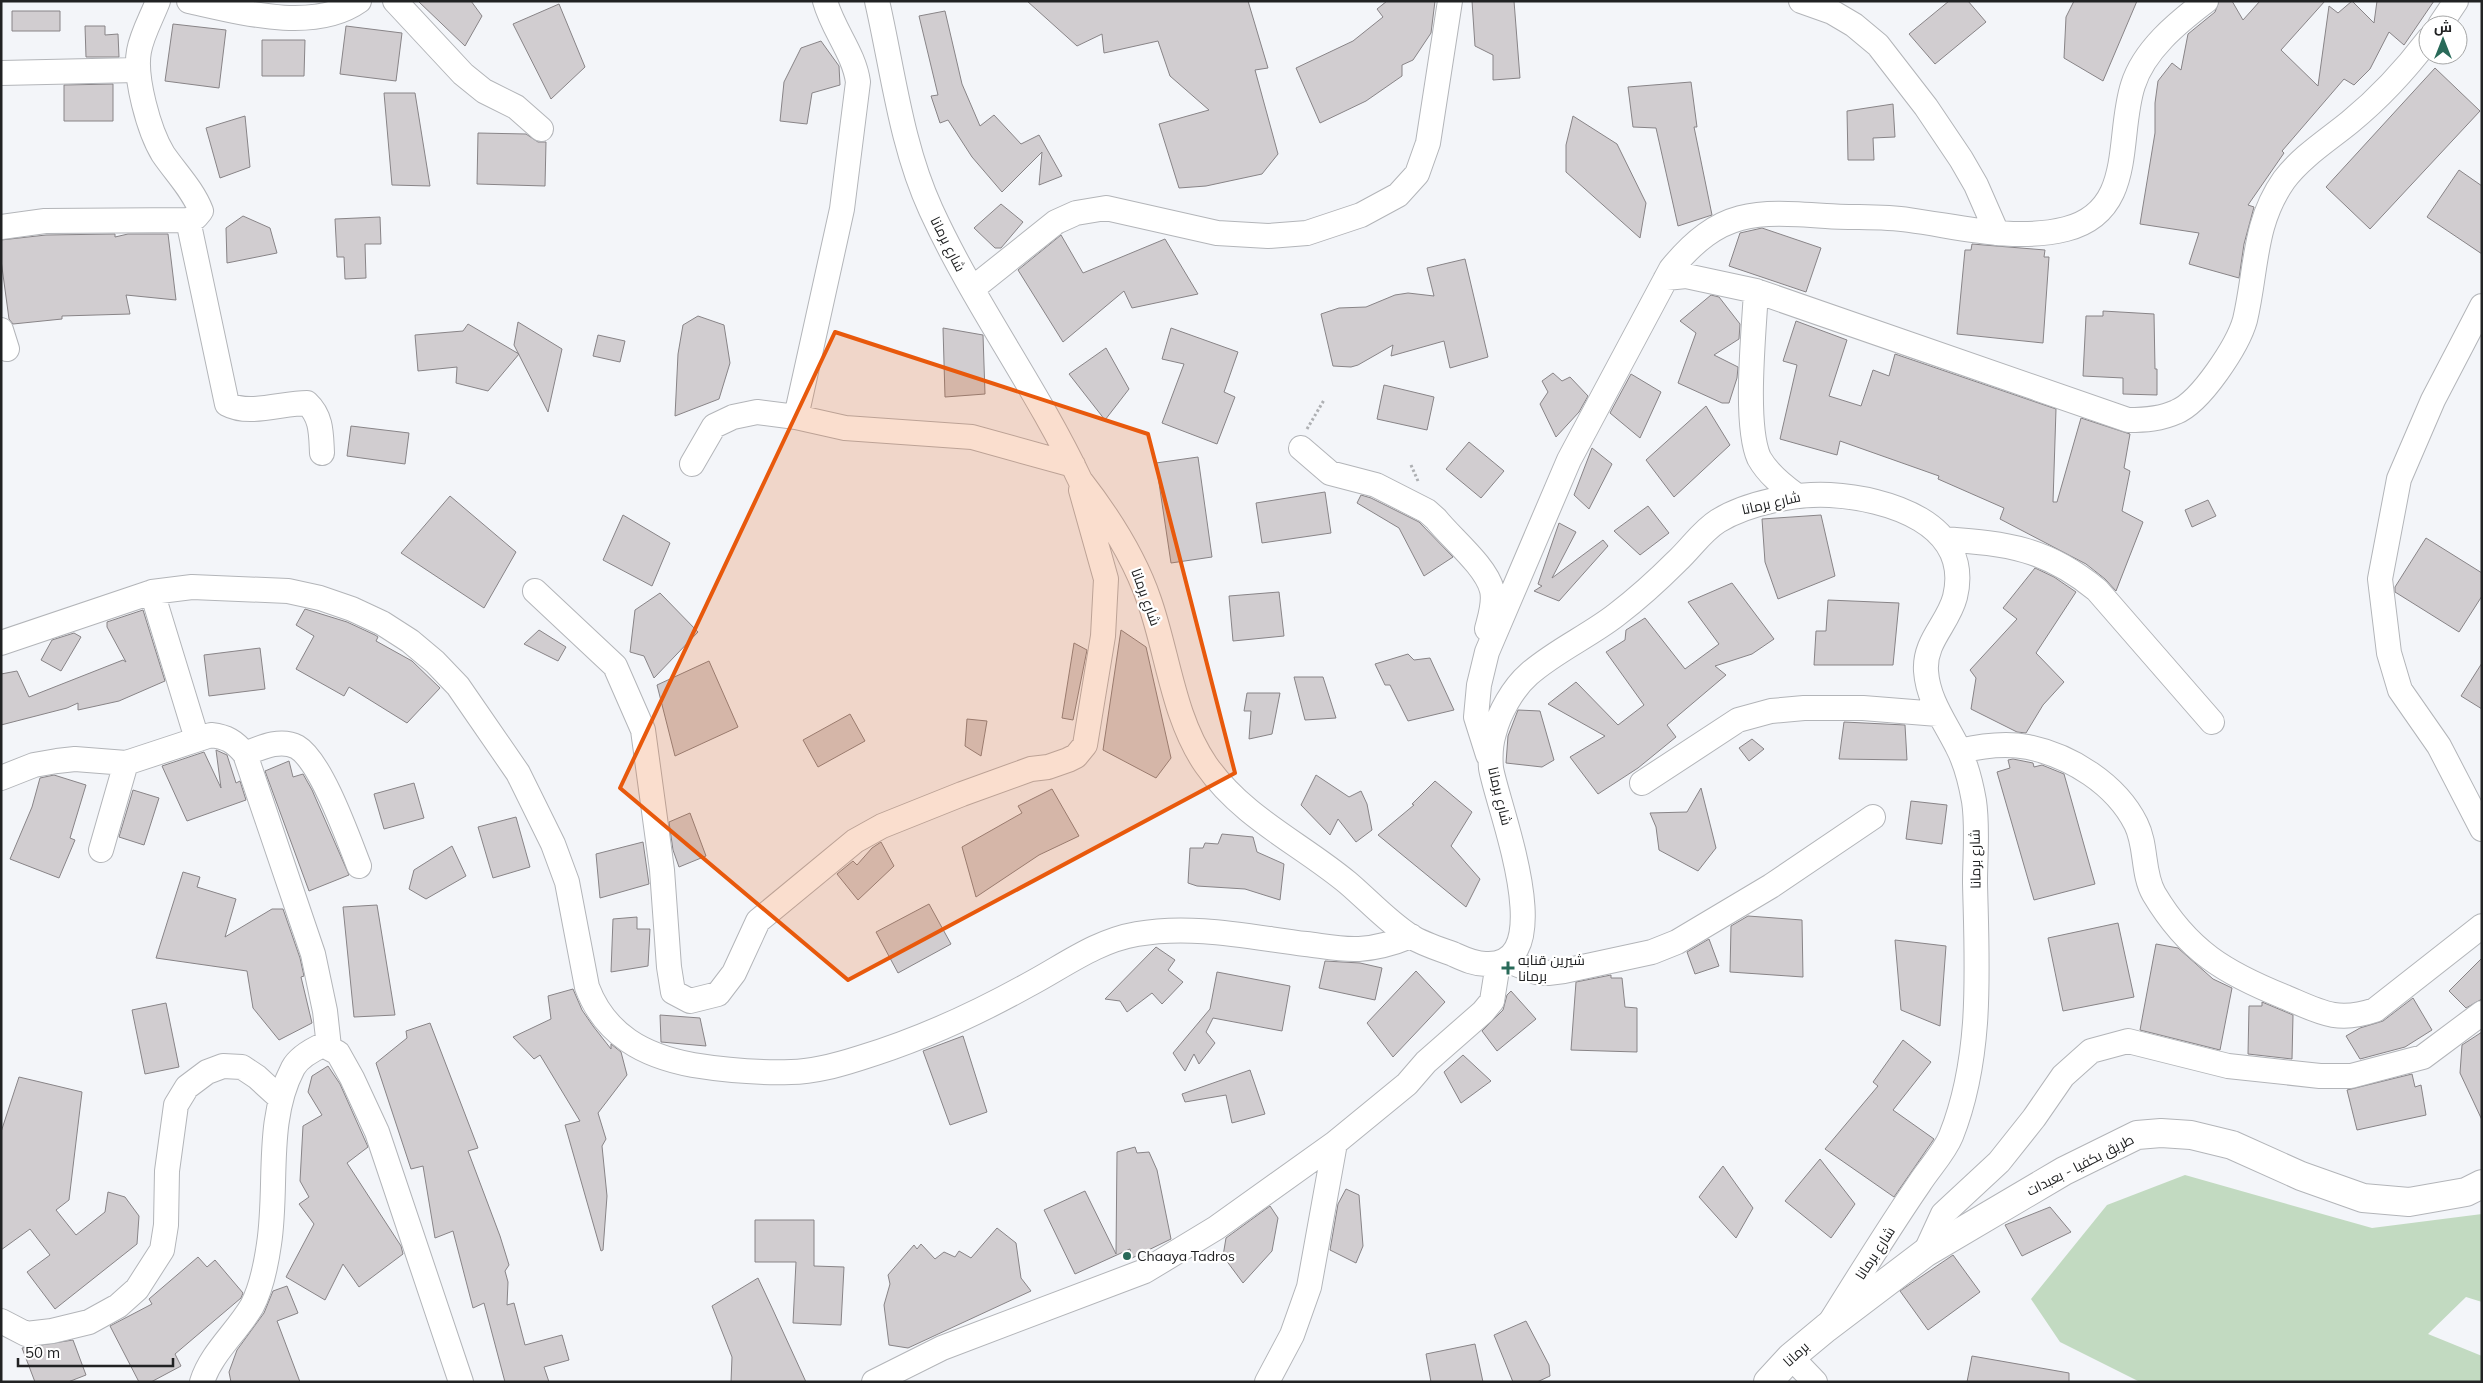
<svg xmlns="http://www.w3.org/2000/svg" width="2483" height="1383" viewBox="0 0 2483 1383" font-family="Mulish,Cairo,sans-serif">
<rect width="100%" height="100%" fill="#f3f5f9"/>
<path fill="#c2dac1" d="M2185 1175 2372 1228 2482 1214V1302L2466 1297 2428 1334 2482 1356V1382H2140L2060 1342 2031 1299 2107 1205Z"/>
<path fill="#d1cdd0" stroke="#888487" d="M418 1H471L482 16 465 46Z
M1027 1H1248L1268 68 1255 70 1278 154 1262 174 1206 186 1179 188 1159 124 1209 110 1170 76 1158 41 1104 53 1102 34 1077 46Z
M1387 1H1435L1431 33 1413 60 1402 65V76L1366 101 1320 123 1296 68 1353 41 1383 17 1377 9Z
M1472 1H1514L1520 78 1493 80V55L1475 46Z
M1949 1H1968L1986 22 1935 64 1909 34Z
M2074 1H2137L2103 81 2064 58 2066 17Z
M2219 1H2232L2243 20 2260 1H2325L2281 50 2318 86 2329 6 2338 13 2352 1 2374 23 2377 1H2434L2404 45 2389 32 2370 69 2354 85 2344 79 2282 151 2284 153 2248 205 2254 207 2244 244 2239 278 2189 264 2199 233 2140 224 2155 133V103L2158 81 2172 63 2181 70 2188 34 2215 12Z
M559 4 585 67 551 99 513 24Z
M12 11H60V31H12Z
M945 11 962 84 980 126 994 115 1021 144 1039 135 1062 176 1039 185 1042 152 1002 192 972 157 948 120 940 123 931 96 938 95 919 16Z
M173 24 226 30 219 88 165 81Z
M85 26H105V35L118 34 119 57H86Z
M346 26 402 33 396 81 340 74Z
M262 40H305L304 76H262Z
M821 41 839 66 840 85 812 93 807 124 780 121 784 82 801 48Z
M2435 68 2480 111 2370 229 2326 187Z
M1691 82 1697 127H1694L1712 215 1678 226 1656 128 1633 127 1628 87Z
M113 84V121H64V85Z
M384 93H415L430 186 392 185Z
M1893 104 1895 137 1873 138 1874 160H1848L1847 111Z
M245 116 250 167 220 178 206 128Z
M1573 116 1617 144 1646 203 1640 238 1566 172V145Z
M478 133 526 134 538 142H546L545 186 477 184Z
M2459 170 2482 186V254L2427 217Z
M1001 204 1023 222 1001 248H995L974 228Z
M243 216 270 228 277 253 227 263 226 228Z
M380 217 381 244H365L366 278 345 279 344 257H337L335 219Z
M1762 228 1821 248 1806 292 1729 266 1740 233Z
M115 234V237L128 234H168L176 300 126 295 130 314 62 316V319L13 324 9 319 1 260V240L46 235Z
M1061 235 1083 273 1165 239 1198 294 1132 308 1124 291 1063 342 1018 270Z
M1972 244 2045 250 2044 257H2049L2043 343 1957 334 1965 250H1971Z
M1465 259 1488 357 1450 368 1444 341 1391 356 1393 345 1358 365 1351 367 1333 366 1321 314 1339 308 1366 307 1395 295 1408 293 1434 296 1427 268Z
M1711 295 1719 297 1740 324 1739 339 1714 355 1738 367 1737 378 1729 403H1722L1678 383 1696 333 1680 321Z
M2103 311 2154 314 2155 369H2157V395L2123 394V378L2083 376 2086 316H2103Z
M698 316 724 325 730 363 719 399 675 416 678 354 683 325Z
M1796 321 1847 340 1829 396 1861 406 1873 370 1889 376 1895 354 2056 409 2053 502H2057L2081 418 2130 434 2124 468 2130 471 2122 511 2143 522 2116 591 2105 579 2086 564 2000 519 2004 508 1938 479 1939 476 1840 441 1837 455 1780 439 1797 365 1783 361Z
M518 322 562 349 548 412 514 345Z
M468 324 519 354 488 391 456 383 457 367 418 371 415 335 463 331Z
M943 328 983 335 985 394 945 397Z
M1171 328 1238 352 1224 392 1235 397 1217 444 1162 423 1184 364 1162 359Z
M598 335 625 341 620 362 593 356Z
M1106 348 1129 389 1105 420 1069 374Z
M1553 373 1562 381 1570 377 1588 396 1579 412 1556 437 1540 404 1548 392 1542 381Z
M1631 374 1661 392 1640 438 1610 413Z
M1384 385 1434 397 1427 430 1377 419Z
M1706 406 1730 445 1674 497 1646 460Z
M351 426 409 433 405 464 347 456Z
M1469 442 1504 471 1481 498 1446 469Z
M1592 448 1612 464 1589 509 1574 495Z
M1198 457 1212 557 1171 563 1156 463Z
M1325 492 1331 533 1262 543 1256 503Z
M1361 495 1371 498 1419 522 1453 557 1424 576 1399 528 1357 503Z
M450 496 516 552 484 608 401 553Z
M2208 500 2216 516 2192 527 2185 510Z
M1648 506 1669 533 1640 555 1614 531Z
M623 515 670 543 652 586 603 560Z
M1821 515 1835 576 1778 599 1765 562 1762 519Z
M1559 523 1576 532 1552 578 1603 540 1608 546 1559 601 1534 591 1542 586 1538 584Z
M2426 538 2482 573V596L2459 632 2395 592V587Z
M2035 568 2054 577 2076 592 2036 653 2064 682 2043 705 2026 733 2017 732 1971 709 1976 678 1970 670 2017 619 2003 608Z
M1732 583 1774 639 1752 654 1715 666 1726 675 1667 725 1676 737 1638 768 1598 794 1570 757 1605 736 1548 704 1576 682 1618 725 1644 705 1606 652 1625 640 1626 630 1645 618 1685 669 1719 644 1688 602Z
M1279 592 1284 636 1233 641 1229 596Z
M660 593 698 632 654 678 644 656 630 652 635 610Z
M1828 600 1899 603 1893 665H1814L1816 631H1826Z
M305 609 347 622 375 635 378 637 376 641 412 661 440 688 407 723 349 687 344 696 296 669 314 636 296 625Z
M143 610 165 681 119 701 78 710V703L67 708 1 725V674L17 671 29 697 123 660 126 662 107 627V622Z
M539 630 566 647 558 661 524 644Z
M1121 630 1146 647 1171 758 1156 778 1103 750Z
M74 633 81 637 61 671 41 660 52 640Z
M1074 643 1087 650 1073 720 1062 718Z
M260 648 265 689 209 696 204 655Z
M1408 654 1414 660 1430 658 1454 710 1408 721 1390 685H1385L1375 664Z
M709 661 738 727 675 756 657 685Z
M2482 663V709L2461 696Z
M1294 677H1323L1336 718 1305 720Z
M1247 693H1280L1272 734 1249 739 1251 711H1244Z
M1518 710 1540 711 1554 760 1542 767 1506 763 1508 736Z
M850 714 865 741 818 767 803 740Z
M967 719 987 721 981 756 965 746Z
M1844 722 1905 725 1907 760 1839 759Z
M1752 739 1764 749 1749 761 1739 748Z
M216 750 227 755 236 783 240 781 246 800 187 821 162 766 204 752 221 788Z
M2013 759 2033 763 2034 767 2042 765 2064 774 2095 884 2034 900 1997 772 2010 768 2008 760Z
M289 761 293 777 303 774 312 790 349 875 309 891 265 771Z
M54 775 86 785 70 838 75 840 59 878 10 859 32 807 40 778Z
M1316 775 1349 797 1361 791 1367 804 1372 830 1356 842 1338 819 1330 835 1301 805Z
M1435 781 1472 812 1451 846 1480 879 1466 907 1378 835 1414 805 1412 804Z
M414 783 424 818 384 829 374 794Z
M1701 788 1716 848 1698 871 1659 850 1656 827 1650 813 1687 812Z
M1052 789 1079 836 1039 855 976 897 962 847 1022 813 1018 806Z
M133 790 159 798 144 845 119 837Z
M1911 801 1947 805 1942 844 1906 839Z
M690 813 706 856 679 867 673 850 669 822Z
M516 817 530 867 493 878 478 827Z
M1222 834 1253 837 1257 852 1284 864 1280 900 1245 889 1197 886 1188 883 1190 848H1203L1205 843 1218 844Z
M643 842 649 884 600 898 596 854Z
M881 842 894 866 858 900 837 874 853 861 857 865 872 848Z
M452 846 466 876 426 899 409 889 414 870Z
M183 872 200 877 197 887 236 899 225 937 272 909H283L300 958 304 976 301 977 312 1023 279 1040 253 1008 247 971 156 958Z
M929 904 951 944 898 973 876 932Z
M377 905 395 1015 354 1017 343 907Z
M1748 916 1802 920 1803 977 1730 972 1731 926Z
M637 917V929H650L648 966 611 972 613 919Z
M2118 923 2134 997 2063 1011 2048 938Z
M1709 939 1719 966 1695 974 1687 952Z
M1895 940 1946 946 1940 1026 1901 1010Z
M2156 944 2178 948 2213 979 2232 988 2220 1050 2140 1030Z
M1156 947 1175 960 1168 970 1183 982 1162 1004 1152 993 1127 1012 1120 1001 1105 999Z
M2482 958V999L2466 1008 2449 991Z
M1325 961 1360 963 1382 968 1375 1000 1319 988Z
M1416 971 1445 1002 1393 1057 1367 1023Z
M1217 972 1290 986 1282 1031 1213 1018 1206 1032 1215 1043 1199 1064 1194 1054 1185 1071 1173 1053 1210 1009Z
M1611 975V978H1622L1625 1007 1637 1008V1052L1571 1050 1576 982Z
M573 989 582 1010 593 1026 611 1049V1044L621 1052 627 1075 598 1113 606 1139 602 1146 607 1196 603 1250 601 1251 565 1125 580 1121 540 1055 534 1059 513 1037 551 1019 548 996Z
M1511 991 1536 1019 1497 1051 1482 1031 1503 1010 1507 995Z
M2413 998 2432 1030 2405 1047 2360 1059 2346 1036 2360 1028 2383 1021Z
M2262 1002 2293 1015 2292 1059 2248 1054 2249 1006H2262Z
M166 1003 179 1067 145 1074 132 1010Z
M660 1015 700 1018 706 1046 661 1042Z
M430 1023 478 1148 468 1151 500 1236 509 1265 505 1271 508 1282 507 1305 514 1303 525 1345 562 1335 569 1360 544 1367 549 1382H505L484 1303 473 1308 453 1231 435 1238 423 1166 411 1169 376 1063 407 1038 406 1031Z
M2482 1032V1120L2460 1073 2462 1045Z
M963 1036 987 1112 950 1125 923 1051Z
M1903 1040 1931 1062 1893 1110 1934 1139 1894 1197 1825 1149 1878 1086 1873 1082Z
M1463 1055 1491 1081 1461 1103 1444 1072Z
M328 1066 340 1084 368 1147 347 1163 401 1246 403 1254 359 1287 343 1264 325 1300 286 1277 314 1224 299 1204 309 1197 300 1181 303 1126 322 1115 308 1092 312 1076Z
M1250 1070 1265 1114 1232 1123 1226 1095 1185 1102 1182 1094Z
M2412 1074 2415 1087 2421 1085 2426 1115 2357 1130 2347 1090Z
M19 1077 82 1092 69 1200 56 1210 76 1235 105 1212 108 1192 125 1197 139 1216 137 1244 55 1309 27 1272 50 1255 30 1229 1 1250V1132Z
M1135 1147 1137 1153 1149 1152 1157 1170 1171 1239 1132 1258 1130 1249 1075 1274 1044 1210 1085 1191 1116 1254 1117 1152Z
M1820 1159 1855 1204 1831 1238 1785 1201Z
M1723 1166 1753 1208 1736 1238 1699 1197Z
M1346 1189 1359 1195 1363 1246 1356 1263 1330 1250 1338 1204Z
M1270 1206 1278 1218 1272 1251 1243 1283 1223 1256 1226 1238Z
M2050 1207 2071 1232 2022 1256 2005 1225Z
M755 1220H814V1266L844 1267 841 1325 793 1323 796 1262H755Z
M997 1228 1016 1243 1021 1278 1031 1291 908 1348 889 1345 884 1305 890 1284 888 1275 914 1245 917 1249 921 1244 935 1259 944 1252 955 1257 959 1251 971 1258Z
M1953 1255 1980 1292 1928 1330 1900 1291Z
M198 1257 207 1267 215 1260 243 1293 241 1298 175 1354 181 1366 151 1382H139L110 1326 152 1304 149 1299Z
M758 1278 773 1310 806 1382H731L732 1357 712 1306Z
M287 1286 298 1313 277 1321 300 1382H231L229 1372 237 1350 264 1313 273 1291Z
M1526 1321 1549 1365 1550 1376 1537 1382H1513L1494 1335Z
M73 1340 86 1375 68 1382H35L22 1348Z
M1475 1344 1483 1382H1431L1426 1354Z
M1972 1356 2069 1373V1382H1967Z"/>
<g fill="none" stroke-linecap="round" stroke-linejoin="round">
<g stroke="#b3b5b9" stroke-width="26">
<path id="minor" d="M189 1C239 12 314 33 359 1
M395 1 463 74 484 91 516 107 541 129
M877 1C893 71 901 145 931 210 974 304 1036 387 1080 480 1108 516 1134 556 1149 600 1168 654 1173 717 1206 765 1243 818 1300 843 1348 883 1368 900 1388 922 1410 936 1423 944 1439 949 1453 954 1464 959 1474 964 1486 964 1563 968 1496 802 1491 768 1490 757 1491 743 1494 733 1499 713 1513 688 1529 674 1555 651 1589 636 1616 615 1637 599 1658 580 1677 561 1691 548 1702 531 1718 521 1747 503 1797 493 1830 495 1886 498 1973 523 1955 597 1948 624 1924 641 1926 671 1928 700 1945 722 1957 746 1965 761 1971 784 1974 801 1978 827 1975 856 1975 883 1977 967 1983 1056 1951 1136 1944 1153 1929 1168 1919 1184 1888 1229 1860 1275 1831 1321
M1801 1 1832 12 1854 25 1878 45 1926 107 1961 159 1976 185 1997 233
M2440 25 2456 1
M1 73 137 70
M188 220 227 404C249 416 282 403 307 403 322 417 321 434 322 453
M1 227 45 221 188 220 196 217 201 211C193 190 176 173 163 154 149 131 134 77 139 51 142 34 152 17 158 1
M1666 278 1686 276 1756 291 2128 420C2145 420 2161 419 2176 412 2201 402 2238 345 2245 320 2257 269 2253 224 2284 180 2301 157 2328 140 2350 122 2378 99 2406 69 2428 40
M972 289 1056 222 1076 213 1106 208 1217 233 1268 236 1307 233 1361 215 1398 195 1417 174 1428 143 1450 1
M1756 291C1754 331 1744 424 1759 458 1768 474 1782 485 1796 495
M2482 306 2433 400 2399 479 2380 579 2389 653 2400 690 2439 746 2482 829
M1 330 7 349
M796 417 842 209 858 82C854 53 833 30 825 1
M1301 448 1330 473 1376 485 1427 511 1436 519C1451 538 1486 566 1492 590 1495 603 1490 617 1487 629
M692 464 714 426 733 417 757 412 796 417 845 428 972 437 1073 465
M1945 539C2008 544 2046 548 2097 590L2212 722
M535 591 615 666 643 730 662 870 669 967 673 992 690 1001 718 994 734 973 758 921 855 841 882 826 962 794 1031 769 1048 767 1068 760 1076 756 1085 745 1103 636 1106 579 1081 490
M152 592 197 739
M1 643 152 592 192 587 288 591 320 598 352 609 382 623 410 641 435 662 458 686 518 773 553 844 567 882 587 987C605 1035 644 1056 693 1065 724 1070 758 1073 791 1072 814 1072 838 1065 860 1058 919 1040 974 1015 1028 985 1064 966 1096 941 1137 934 1192 924 1250 937 1306 944 1323 946 1341 950 1359 949 1377 948 1394 943 1411 936
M1960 751C1981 746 2007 743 2028 747 2071 756 2116 784 2136 824 2147 846 2142 873 2154 894 2188 951 2225 973 2285 997 2320 1012 2337 1023 2375 1010L2482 926
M245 754C260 748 280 738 297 747 321 761 348 838 359 866
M1488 755 1476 717 1479 685 1487 652 1569 460 1671 269C1720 209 1755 211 1826 216 1853 218 1882 216 1909 220 1961 227 2014 242 2066 229 2136 211 2116 137 2133 85 2144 50 2177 23 2206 1
M1 778 34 765 57 761 75 759 126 763 211 735C227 737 234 741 245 754L313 954 325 1011 329 1047
M1642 783 1738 720 1771 711 1804 708H1863L1938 714
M101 850 126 763
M1506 960 1536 972 1548 973 1564 971 1652 952 1677 942 1771 886 1873 817
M1925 1253 1943 1214 1999 1162 2034 1118 2063 1076 2091 1051 2128 1041 2228 1066 2320 1076H2351L2423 1057 2482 1013
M1 1321 26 1334 52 1331 89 1322 118 1306 137 1289 162 1250 166 1225 167 1171 176 1105 187 1087 207 1072 223 1066 242 1067 257 1077 281 1099
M1791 1357 1815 1382
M202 1382C211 1353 237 1332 252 1306 262 1287 266 1265 269 1244 278 1186 265 1121 293 1068 299 1057 312 1050 323 1045L338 1053 352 1078 377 1132 461 1382
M874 1382 942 1348 1145 1271 1216 1228 1335 1143 1407 1084 1426 1062 1483 1012 1492 1001 1496 976 1495 965
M1267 1382 1292 1335 1309 1287 1335 1143"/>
</g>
<g stroke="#b3b5b9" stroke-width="30">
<path id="major" d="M1768 1382 1791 1357 1826 1328 1925 1253 2064 1171 2137 1135 2161 1133 2191 1135 2232 1145 2301 1176 2363 1198 2409 1202 2466 1192 2482 1184"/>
</g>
<path stroke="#aeb0b3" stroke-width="3" stroke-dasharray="2.5 2.5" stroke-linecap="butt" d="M1307 429 1324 400
M1411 465 1418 481"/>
<use href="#minor" stroke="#fff" stroke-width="24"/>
<use href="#major" stroke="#fff" stroke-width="28"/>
</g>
<path fill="#e8590c" fill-opacity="0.2" stroke="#e8590c" stroke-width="4" stroke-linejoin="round" d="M835 332 1148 434 1235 773 848 980 620 788Z"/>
<g fill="#296a59" stroke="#fff" stroke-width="2">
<path d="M1505.5 960.5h5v5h5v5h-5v5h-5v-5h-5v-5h5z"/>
<circle cx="1127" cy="1256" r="5"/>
</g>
<g text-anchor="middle" stroke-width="4.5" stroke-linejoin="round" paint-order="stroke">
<g font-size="14" fill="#212223" stroke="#fff">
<text transform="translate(948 244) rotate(63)" y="5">شارع برمانا</text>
<text transform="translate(1771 503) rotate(-13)" y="5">شارع برمانا</text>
<text transform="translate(1146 597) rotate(70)" y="5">شارع برمانا</text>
<text transform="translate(1500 796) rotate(76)" y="5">شارع برمانا</text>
<text transform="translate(1975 859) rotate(-91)" y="5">شارع برمانا</text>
<text transform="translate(2080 1165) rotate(-27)" y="5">طريق بكفيا - بعبدات</text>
<text transform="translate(1875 1253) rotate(-57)" y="5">شارع برمانا</text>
<text transform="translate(1796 1354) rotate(-42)" y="5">برمانا</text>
</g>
<g font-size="14" fill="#212223" stroke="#fff" text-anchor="start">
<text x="1518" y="965">شيرين قنابه<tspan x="1518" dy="16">برمانا</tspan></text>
<text x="1137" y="1261">Chaaya Tadros</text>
</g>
</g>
<rect width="2483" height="1383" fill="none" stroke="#212223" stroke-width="5"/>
<g transform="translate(2443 40)"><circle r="24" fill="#ffffff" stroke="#a6a7a7"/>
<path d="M0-4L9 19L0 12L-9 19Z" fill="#296a59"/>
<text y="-8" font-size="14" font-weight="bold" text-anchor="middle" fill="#212223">ش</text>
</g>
<path d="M18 1358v8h155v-8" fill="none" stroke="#212223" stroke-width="2.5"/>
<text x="25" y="1358" font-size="15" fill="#212223" stroke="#ffffff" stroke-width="4" paint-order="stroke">50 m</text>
</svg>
